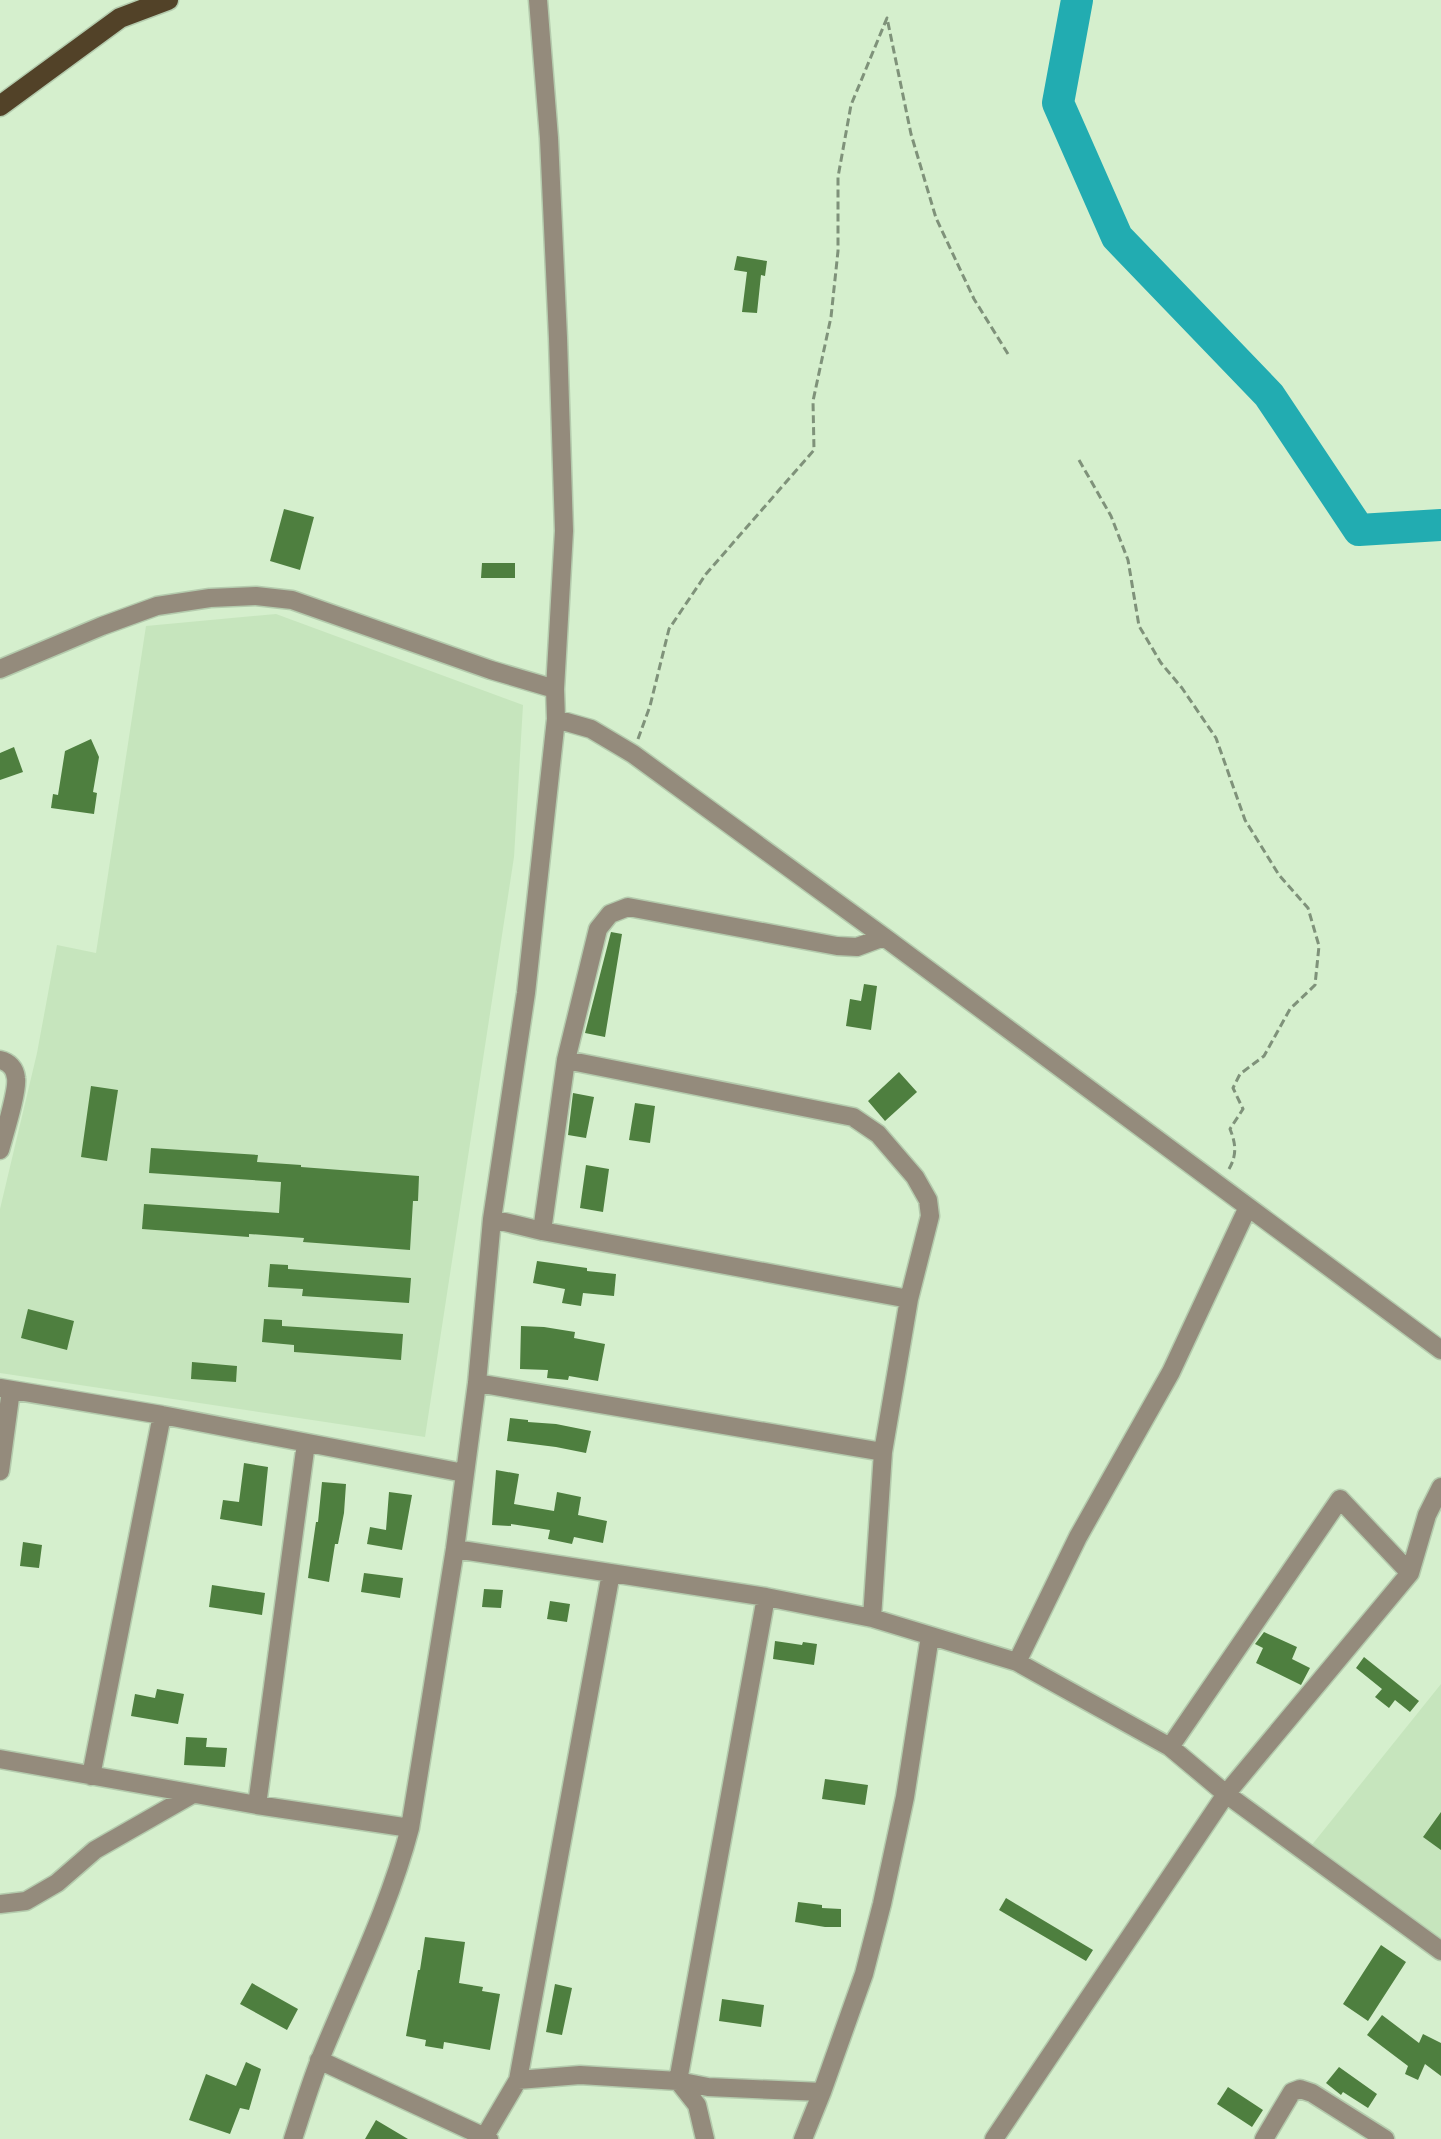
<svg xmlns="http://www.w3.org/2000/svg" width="1441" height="2139" viewBox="0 0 1441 2139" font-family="Raleway,sans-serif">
<rect width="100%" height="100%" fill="#d5efcd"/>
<path fill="#c6e5bd" d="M276 614 523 705 514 857 425 1437 0 1373V1209L37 1053 57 945 96 953 146 626Z
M1441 1684V1943L1311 1846Z"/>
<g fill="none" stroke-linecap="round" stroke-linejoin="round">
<path stroke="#22acb1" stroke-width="32" d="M1077 0 1058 103 1117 237 1269 395 1359 530 1441 525"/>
</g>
<path fill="#4e7f3f" d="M737 256 767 261 765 276 761 275 757 313 742 312 747 272 734 270Z
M284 509 314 517 300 570 270 561Z
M482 563H515V578H481Z
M91 739 99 757 93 792 97 793 94 814 51 808 53 794 58 795 65 751Z
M14 747 23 772 0 780V753Z
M611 932 622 934 605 1037 585 1033Z
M864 984 877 986 871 1030 846 1026 850 999 861 1001Z
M899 1072 917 1092 885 1121 868 1101Z
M91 1086 118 1090 107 1161 81 1157Z
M573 1093 594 1097 586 1138 568 1135Z
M635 1103 655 1106 650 1143 629 1140Z
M151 1148 258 1155 257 1162 301 1165V1167L419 1176 418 1201H413L410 1250 303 1242 304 1238 249 1234V1237L142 1229 144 1204 279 1213 281 1182 149 1173Z
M586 1165 609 1169 603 1212 580 1208Z
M537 1261 587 1268V1271L616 1274 614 1296 583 1293 581 1306 562 1303 565 1289 533 1283Z
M270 1264 288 1265V1269L411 1278 409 1303 302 1296 303 1289 268 1287Z
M28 1309 74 1321 67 1350 21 1338Z
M264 1319 282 1320V1326L403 1334 401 1360 294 1352V1345L262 1342Z
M521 1326 544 1327 575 1332 574 1338 605 1344 598 1381 569 1376 568 1380 547 1378 548 1370 520 1369Z
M192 1362 237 1366 236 1382 191 1379Z
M510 1418 528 1420V1422L556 1424 591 1431 586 1453 556 1447 507 1441Z
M244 1463 268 1467 262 1526 220 1519 223 1500 239 1502Z
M496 1470 519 1474 514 1504 554 1511 557 1492 581 1497 578 1515 607 1521 603 1543 574 1537 572 1544 548 1539 550 1530 511 1524V1526L492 1525Z
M322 1482 346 1484 344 1513 338 1544H335L329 1582 308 1578 316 1522H318Z
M389 1492 412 1495 402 1550 367 1544 370 1527 386 1530Z
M23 1542 42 1545 39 1568 20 1566Z
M364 1573 403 1578 400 1598 361 1592Z
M212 1585 265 1593 262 1615 209 1607Z
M484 1589 503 1590 501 1608 482 1607Z
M550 1601 570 1604 567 1622 547 1619Z
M1264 1632 1297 1647 1292 1659 1310 1668 1301 1685 1256 1663 1263 1648 1255 1644Z
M775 1641 802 1645 803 1642 817 1644 814 1665 773 1659Z
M1364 1657 1419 1701 1410 1712 1395 1700 1389 1708 1375 1697 1382 1689 1356 1668Z
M157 1689 184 1694 178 1724 131 1716 135 1694 155 1698Z
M186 1737 207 1738 206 1747 227 1748 225 1767 184 1765Z
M825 1779 868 1785 865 1805 822 1799Z
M1441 1812V1850L1423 1837Z
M1006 1898 1093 1950 1086 1961 999 1910Z
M798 1902 822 1905V1908L841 1909V1927H825L795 1922Z
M425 1937 465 1942 459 1983 483 1987 482 1991 500 1994 490 2050 444 2042 443 2049 425 2046 426 2040 406 2036 418 1970H420Z
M1381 1945 1406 1962 1368 2021 1343 2004Z
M252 1983 298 2009 287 2030 240 2004Z
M555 1984 572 1988 562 2035 546 2032Z
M722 1999 764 2005 761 2027 719 2021Z
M1382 2015 1419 2043 1423 2034 1441 2043V2076L1425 2064 1418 2080 1405 2074 1408 2066 1367 2035Z
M246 2062 261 2069 249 2110 240 2108 230 2134 189 2120 206 2074 236 2086Z
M1339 2067 1377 2094 1368 2108 1343 2092 1341 2095 1326 2083Z
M1228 2087 1263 2110 1252 2127 1217 2104Z
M376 2120 408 2139H365Z"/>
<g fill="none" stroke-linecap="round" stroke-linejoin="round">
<g stroke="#b4cbad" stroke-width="21">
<path id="minor" d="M0 669 102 626 157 606 210 598 256 596 292 600 491 670 555 689
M556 719 591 729 633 754 884 937 1441 1350
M0 1060C9 1062 15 1068 16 1078 18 1091 4 1135 0 1150
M566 1060 853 1117 878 1134 915 1177 928 1200 930 1216 909 1299 883 1452 872 1618
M492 1219 542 1231 909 1299
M542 1231 566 1060 598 929 610 914 628 907 837 946 857 947 884 937
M477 1383 883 1452
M0 1388 162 1415 464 1473
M0 1471 11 1390
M455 1549 766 1597 872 1618 1017 1662 1170 1747 1226 1794 1441 1951
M1017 1662 1078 1537 1171 1372 1248 1207
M1170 1747 1340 1499 1410 1573
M0 1759 257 1805 410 1828
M91 1776 162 1415
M257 1805 306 1443
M0 1904 26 1901 57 1883 95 1850 193 1794
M319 2060 489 2139
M518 2080 580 2075 678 2081 708 2087 822 2092
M485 2136 518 2080 611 1573
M293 2139C302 2112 310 2084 321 2057 352 1981 389 1908 410 1828L455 1549 477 1383 492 1219 526 993 556 719 555 689 564 531 558 338 549 138 538 0
M705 2139 697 2105 678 2081 766 1597
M803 2139 822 2092 864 1974 882 1904 905 1797 930 1636
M994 2139 1226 1794 1410 1573 1427 1515 1441 1487
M1264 2139 1292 2092 1300 2089 1312 2093 1385 2139"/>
</g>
<g stroke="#b4cbad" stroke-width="23">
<path id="major" d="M0 106 120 18 168 0"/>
</g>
<path stroke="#7f927a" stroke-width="3" stroke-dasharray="8 4" stroke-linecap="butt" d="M1079 460 1111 516 1128 560 1139 626 1161 663 1182 688 1216 738 1245 820 1279 875 1308 908 1319 946 1315 985 1290 1009 1264 1056 1240 1074 1233 1088 1243 1109 1230 1129C1236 1144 1237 1155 1229 1169
M638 739 650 706 669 629 706 574 814 450 813 401 831 317 838 251V177L851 105 887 18 911 134 936 218 974 299 1008 354"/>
<use href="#minor" stroke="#948b7c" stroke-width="18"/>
<use href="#major" stroke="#524228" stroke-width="20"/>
</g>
</svg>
